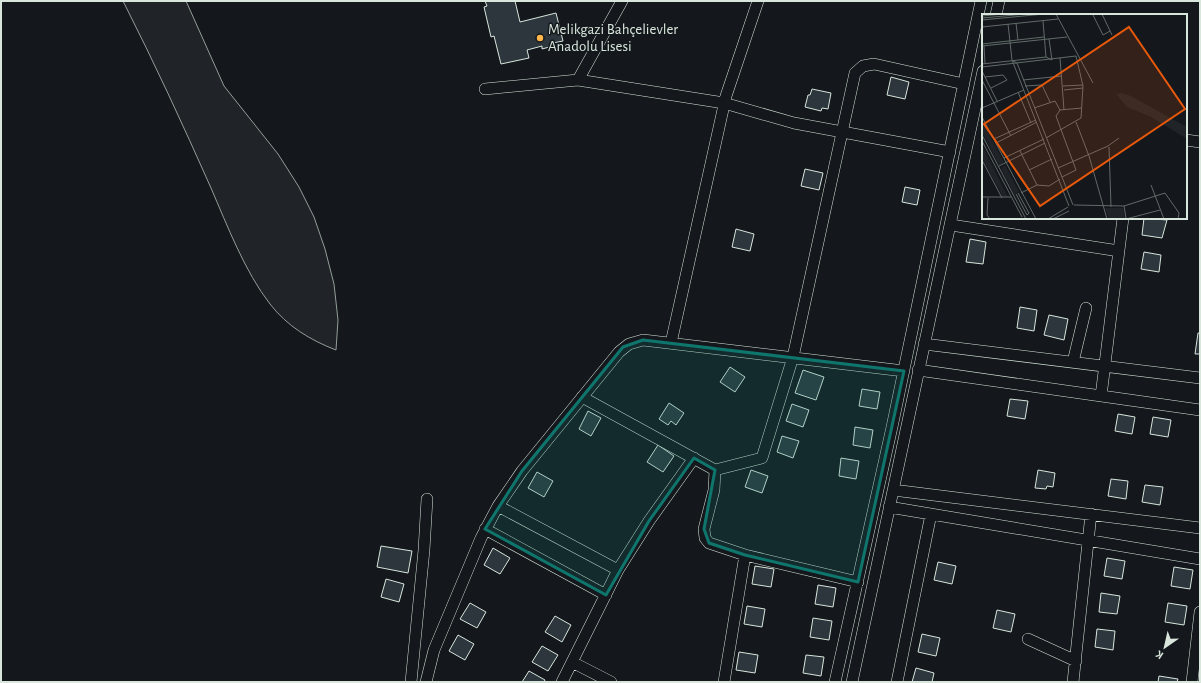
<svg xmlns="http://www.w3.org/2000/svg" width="1201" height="683" viewBox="0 0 1201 683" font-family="'Alegreya Sans',sans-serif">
<rect width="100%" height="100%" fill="#14181c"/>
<path fill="#202428" stroke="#939e99" d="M123 1H186L224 86 278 154 299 187 314 217 325 249 334 284 338 320 336 350C310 340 287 326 270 304 245 272 227 225 211 188 183 125 154 62 123 1Z"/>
<path fill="#2c363c" stroke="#d8e6dc" d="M485 1H515L520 22 556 13 563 41 553 43V46L542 49V46L527 50 529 58 501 64 494 36 491 37 484 7 487 6Z
M891 77 909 82 905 99 887 95Z
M812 89 831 93 828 109 822 108 821 111 805 107 808 95H810Z
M805 169 823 173 819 190 801 186Z
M905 187 920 190 917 205 902 202Z
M1144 218 1167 220 1162 238 1142 235Z
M736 229 754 234 750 251 732 247Z
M970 239 986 242 983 264 966 262Z
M1144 252 1161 255 1159 272 1141 269Z
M1020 307 1037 310 1034 331 1017 328Z
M1049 315 1068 319 1064 340 1044 335Z
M1198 333H1200V354H1195Z
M730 367 745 377 735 392 720 382Z
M803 370 824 377 816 400 795 393Z
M862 389 880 392 877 409 859 406Z
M1010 399 1028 401 1025 419 1007 416Z
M669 403 684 413 676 425 671 421 668 425 659 419Z
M792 404 809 410 803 427 786 421Z
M588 411 601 418 591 436 579 429Z
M1118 414 1135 417 1132 434 1115 431Z
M1153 417 1171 420 1168 437 1150 434Z
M855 427 873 430 870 448 853 445Z
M782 436 799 441 793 458 777 452Z
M658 445 674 456 663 472 647 462Z
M841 458 859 461 856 479 839 476Z
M751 470 768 476 762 493 745 487Z
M1038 470 1055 473 1053 487 1047 486 1046 489 1035 488Z
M537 472 553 481 544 497 528 488Z
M1111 479 1128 481 1126 499 1108 496Z
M1145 485 1163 487 1160 505 1142 502Z
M381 546 412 551 408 573 377 567Z
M493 548 510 558 500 574 484 565Z
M1107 558 1125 561 1122 579 1104 576Z
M938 562 956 566 952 584 934 580Z
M755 566 774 569 771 587 752 584Z
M1174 567 1193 570 1190 589 1171 586Z
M386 579 404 584 399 602 381 597Z
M818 585 836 588 833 607 815 604Z
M1101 593 1120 596 1117 614 1099 612Z
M470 603 486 612 477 628 460 619Z
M1168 603 1187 606 1184 625 1165 622Z
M747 606 765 609 762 627 744 624Z
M997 610 1015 614 1011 632 993 628Z
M555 616 571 625 562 642 545 632Z
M813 618 832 621 829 640 810 637Z
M1097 629 1115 631 1113 650 1095 647Z
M922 634 940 638 936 656 918 652Z
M458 635 474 644 465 660 449 651Z
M542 646 558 655 548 671 532 662Z
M739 652 758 655 755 673 736 670Z
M806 655 824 657 821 676 803 673Z
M916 668 934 673 932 682H912Z
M529 671 545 680 544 682H522Z
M1159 676 1178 679 1177 682H1158Z"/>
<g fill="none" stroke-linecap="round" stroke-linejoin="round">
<g stroke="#d8e6dc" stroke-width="12">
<path id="minor" d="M996 15 999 1
M578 80 622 1
M485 89 578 80 724 103 794 123 950 152
M1186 140 1200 142
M951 225 1119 251
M671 343 726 96 758 1
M924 344 1200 378
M1073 362 1086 308
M918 370 1200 410
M1101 396 1123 218
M582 397 715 470 762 458 793 357 855 73 863 66 874 64 964 84
M715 470 714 490 704 529 705 538 709 543 745 555 858 582
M893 490 1200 528
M498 506 618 570
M889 507 1200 559
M485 529 606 595
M1028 639 1076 661
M572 662 611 682
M411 682 424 550 427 499
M426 682 434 650 481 538 498 506 522 471 619 352 629 344 643 340 904 371
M562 682 618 570 649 521 694 458
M724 682 745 555
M835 682 892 427 981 1
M852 682 983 71
M897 682 931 514
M1073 682 1091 514
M1192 682 1200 612"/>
</g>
<use href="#minor" stroke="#14181c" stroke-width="11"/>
</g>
<path fill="#0f766e" fill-opacity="0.2" stroke="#0f766e" stroke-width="3" stroke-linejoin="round" d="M643 340 904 371 858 582 745 555 709 543 704 529 715 470 694 458 649 521 606 595 485 529 522 471 623 347Z"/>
<circle fill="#ffb74d" stroke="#14181c" stroke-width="1.5" cx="540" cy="38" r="4"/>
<g text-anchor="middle" stroke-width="3" stroke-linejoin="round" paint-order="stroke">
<g font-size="15" fill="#d8e6dc" stroke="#14181c" text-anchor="start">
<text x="548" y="34">Melikgazi Bahçelievler<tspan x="548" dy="17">Anadolu Lisesi</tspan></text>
</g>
</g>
<g transform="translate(982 14)">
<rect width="205" height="205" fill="#14181c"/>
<path d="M140 79 149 82 205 113V125L169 103 145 93 134 80ZM0 106 22 149 17 151 0 118ZM0 131 26 183H21L0 144ZM23 151 37 178 32 180 19 154ZM123 194H141L143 205H127Z" fill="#202428"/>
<path fill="none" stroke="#626a69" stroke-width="1" d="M74 0 111 69M120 0 130 21M111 1 121 21 128 17M0 2 22 0M0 4 44 0M0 6 62 0M61 7 64 43M34 9 36 26M26 10 30 46 87 192M0 13 76 5M67 25 70 46M0 30 62 23M0 32 85 23M2 32 3 50M78 44 82 96M31 47 35 49 91 191M0 50 64 43 70 46M0 53 94 42M0 57 15 87M3 63 21 61 25 66 9 74M0 66 29 122M41 66 80 62M43 72 60 71 68 88M81 72 101 71M82 76 101 74M36 78 49 109M0 94 42 76M52 94 73 87 78 96M0 103 54 205M94 108 107 142 125 205M0 121 44 205M64 124 99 104 101 72 94 42M12 125 54 106M0 127 40 203M14 129 55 108M127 133 129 193M38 137 55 171M22 144 62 125M0 146 20 184M17 152 63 129M76 154 126 132 137 124M47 156 70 145M80 163 94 156 74 102 78 96 100 94M169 171 182 205M39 179 55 171 67 172 78 165M34 180 45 201 47 199 36 179M0 183H29M6 184 5 201 8 205M92 191 142 192 183 179 197 199 196 205M142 192 144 204M66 205 86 193M71 205 87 197M144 205 178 196"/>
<path fill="#e8590c" fill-opacity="0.15" stroke="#e8590c" stroke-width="2" d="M147 13 203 95 58 192 2 110Z"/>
<rect width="205" height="205" fill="none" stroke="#d8e6dc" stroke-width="2"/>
</g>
<rect width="1201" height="683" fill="none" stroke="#d8e6dc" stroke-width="4"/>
<g transform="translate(1165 647) rotate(214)" stroke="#14181c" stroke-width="3" paint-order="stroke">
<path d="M0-3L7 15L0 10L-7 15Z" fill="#d8e6dc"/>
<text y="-6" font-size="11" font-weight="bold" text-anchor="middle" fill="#d8e6dc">K</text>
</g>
</svg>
